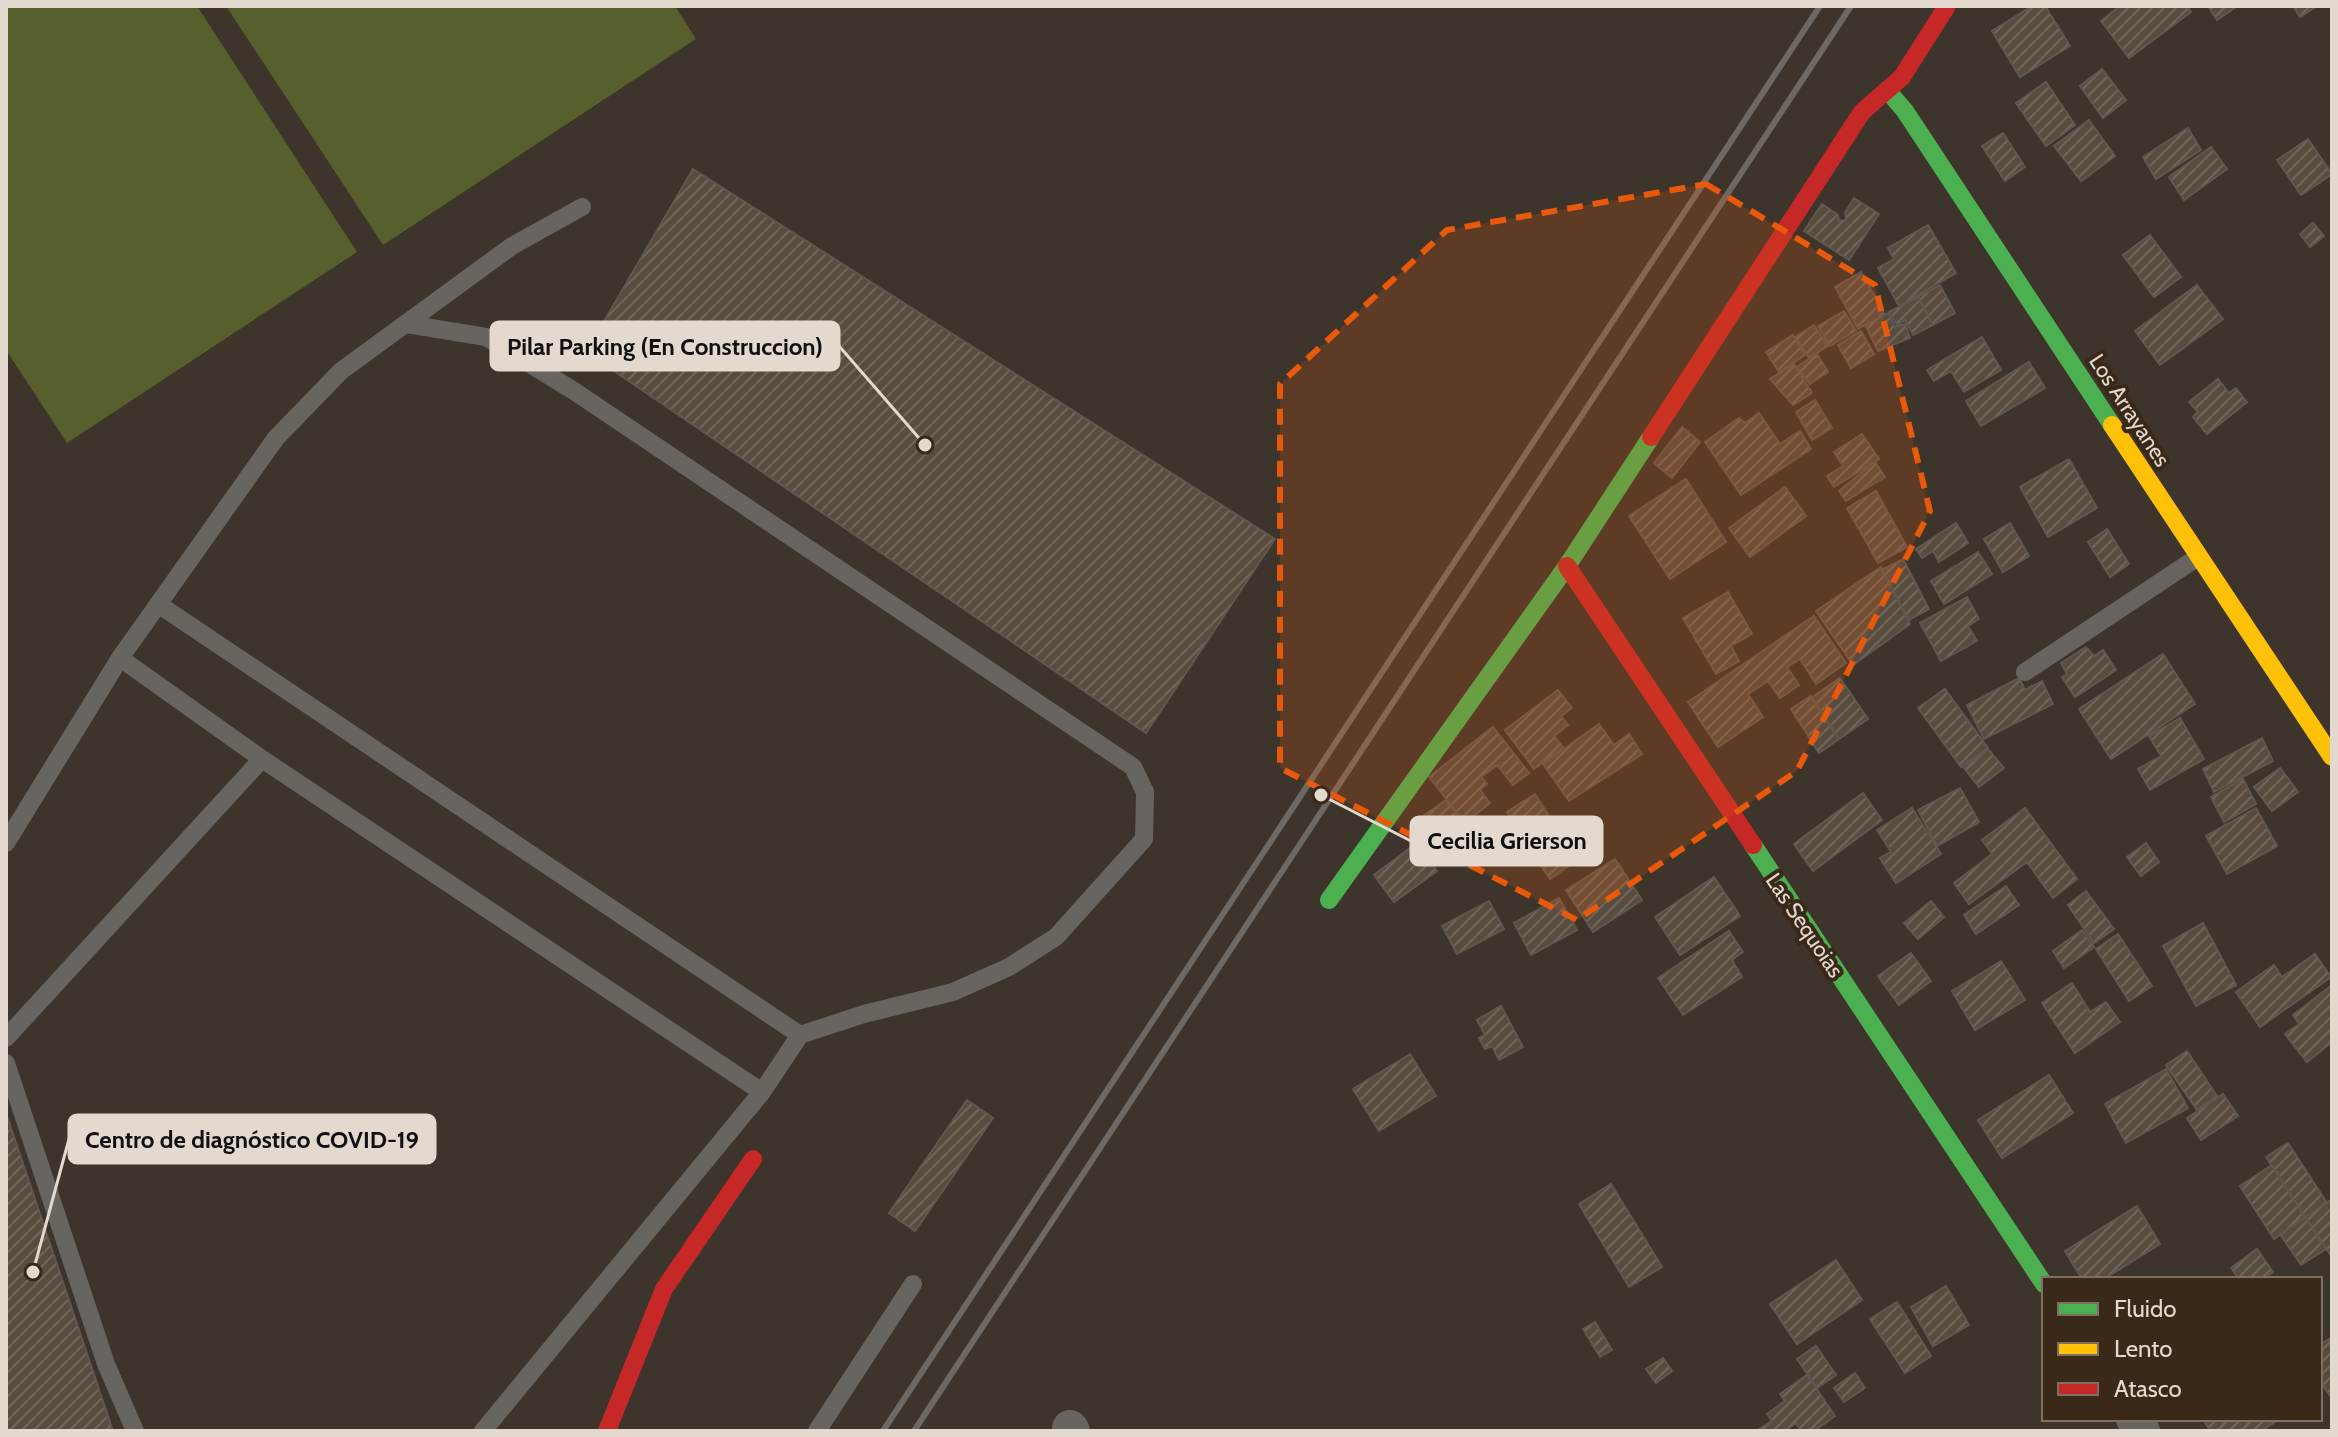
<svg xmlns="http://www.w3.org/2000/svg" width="2338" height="1437" viewBox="0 0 2338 1437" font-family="Cabin,sans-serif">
<defs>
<pattern id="building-hatch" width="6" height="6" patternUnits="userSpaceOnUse" patternTransform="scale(2)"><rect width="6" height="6" fill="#584c3f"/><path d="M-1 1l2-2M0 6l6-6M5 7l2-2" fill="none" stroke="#70655a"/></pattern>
</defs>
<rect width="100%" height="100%" fill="#3d342b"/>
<path fill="#575f2d" d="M6 6H197L357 252 67 443 6 350Z
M226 6H675L696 39 383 245Z"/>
<path fill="url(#building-hatch)" stroke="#605850" stroke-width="2" d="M2032 6H2045L2070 46 2020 77 1992 31Z
M2120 6H2187L2191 12 2129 58 2101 21Z
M2208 6H2236V7L2217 20Z
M2293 6H2317L2300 17Z
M2102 69 2126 100 2103 118 2080 86Z
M2046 82 2075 125 2046 146 2016 103Z
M2089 120 2115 156 2081 181 2054 146Z
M2188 128 2201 150 2156 179 2143 157Z
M2003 133 2025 167 2005 181 1982 146Z
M2308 139 2332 174 2301 195 2277 160Z
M2211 147 2227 169 2184 200 2169 177Z
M693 169 1275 539 1146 733 586 352Z
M1854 198 1879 214 1849 260 1804 231 1822 204 1838 215 1839 221 1846 220 1845 213Z
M2313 223 2324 236 2310 247 2300 234Z
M1928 225 1956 273 1899 306 1878 268 1894 259 1888 248Z
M2150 235 2181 277 2154 297 2123 255Z
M1861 272 1885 314 1858 329 1835 287Z
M1940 285 1955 313 1933 325 1918 297Z
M2197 285 2223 319 2160 365 2135 331Z
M1918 297 1933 325 1913 335 1905 320 1897 325 1889 312Z
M1844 311 1856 331 1830 346 1818 326Z
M1888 313 1895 327 1905 324 1910 338 1878 351 1865 325Z
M1814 325 1828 346 1809 358 1795 337Z
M1861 331 1874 354 1851 368 1838 345Z
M1793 335 1805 355 1779 372 1766 352Z
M1982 337 2001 370 1964 392 1951 371 1934 381 1927 370Z
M1817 354 1828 372 1810 384 1797 367Z
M2029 362 2045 388 1981 426 1966 401Z
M1794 364 1812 393 1793 405 1770 379Z
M2218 379 2229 393 2236 388 2247 402 2207 434 2193 417 2198 412 2189 402Z
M1815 400 1832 428 1812 440 1796 412Z
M1759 413 1780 444 1800 431 1811 449 1741 495 1705 442 1739 418 1745 423Z
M1682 427 1700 442 1672 478 1654 463Z
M1862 434 1879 459 1834 487 1827 476 1843 466 1834 452Z
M2069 459 2097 508 2048 537 2020 487Z
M1875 462 1885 477 1846 501 1839 491Z
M1686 479 1726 542 1670 579 1629 516Z
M1785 487 1806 516 1750 557 1729 528Z
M1876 491 1907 547 1878 563 1847 508Z
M1956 523 1968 543 1939 562 1933 551 1922 558 1916 549Z
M2010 523 2029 556 2003 572 1984 539Z
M2107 529 2129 564 2110 577 2088 542Z
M1978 552 1992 574 1944 604 1931 581Z
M1903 559 1929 609 1909 620 1882 570Z
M1881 567 1910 624 1853 665 1816 611Z
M1728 592 1752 634 1731 646 1739 661 1716 674 1683 618Z
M1967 597 1979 619 1968 626 1977 641 1941 661 1920 623Z
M1814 616 1846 663 1816 684 1800 659 1787 667 1799 685 1780 698 1768 681 1748 694 1763 717 1718 747 1688 702Z
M2086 647 2094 656 2103 650 2116 670 2075 697 2062 677 2067 674 2061 663Z
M2163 654 2195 704 2111 759 2079 709Z
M1840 678 1868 719 1839 739 1811 698Z
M2019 678 2025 690 2042 681 2053 704 1984 739 1967 705Z
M1945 689 1988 748 1961 767 1918 708Z
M1558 690 1572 708 1561 716 1568 725 1554 736 1563 747 1534 769 1505 730Z
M1811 696 1839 739 1819 753 1791 709Z
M2180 718 2204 759 2150 790 2138 769 2161 756 2149 736Z
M1599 724 1614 745 1629 734 1642 754 1569 801 1543 764Z
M1493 727 1529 773 1513 785 1497 765 1481 777 1487 784 1480 790 1490 803 1465 823 1429 777Z
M2262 738 2273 761 2214 792 2203 769Z
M1988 749 2004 768 1979 787 1964 768Z
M2280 768 2298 792 2272 811 2254 787Z
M2243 779 2256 804 2224 822 2211 797Z
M1960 788 1979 822 1937 846 1918 810Z
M1863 793 1882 820 1813 871 1794 844Z
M1535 794 1554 824 1526 842 1507 812Z
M1446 800 1463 823 1433 844 1416 821Z
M1912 808 1941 854 1896 883 1880 858 1891 852 1877 830Z
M2025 808 2077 879 2053 898 2027 862 1969 904 1954 883 1992 854 1982 840Z
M2256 808 2277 846 2227 874 2206 836Z
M1567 830 1584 855 1550 879 1533 854Z
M1417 843 1437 871 1394 902 1374 875Z
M2146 843 2159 862 2141 876 2127 857Z
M1615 859 1642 900 1593 932 1566 890Z
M1714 877 1740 916 1680 955 1655 917Z
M2006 886 2019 905 1976 934 1964 915Z
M2086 891 2114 929 2094 943 2068 905Z
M1559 898 1577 930 1531 955 1514 923Z
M1489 901 1504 929 1457 954 1442 926Z
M1931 901 1944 917 1918 939 1904 923Z
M2203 923 2236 985 2196 1006 2163 946Z
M2082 930 2094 947 2064 968 2053 951Z
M1729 931 1743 952 1732 960 1742 977 1683 1015 1658 978Z
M2118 934 2152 986 2129 1001 2096 949Z
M1911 953 1931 981 1899 1005 1878 976Z
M2315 954 2331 977 2260 1027 2236 992 2274 965 2282 977Z
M2001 961 2025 1000 1975 1030 1952 991Z
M2072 983 2090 1012 2106 1002 2120 1022 2075 1053 2042 1003Z
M2332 985V1042L2307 1062 2285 1034 2299 1024 2293 1015Z
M1501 1006 1523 1047 1499 1060 1492 1046 1485 1049 1479 1038 1485 1035 1477 1020Z
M2187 1051 2217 1096 2197 1110 2166 1065Z
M1410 1054 1436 1096 1379 1131 1353 1089Z
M2166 1069 2188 1108 2126 1143 2105 1104Z
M2049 1075 2073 1113 2002 1158 1978 1120Z
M2223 1094 2238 1116 2201 1140 2187 1118Z
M967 1100 993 1118 915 1231 889 1213Z
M6 1113 113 1431H6Z
M2288 1143 2327 1203 2305 1217 2266 1157Z
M2272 1165 2305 1217 2274 1239 2240 1186Z
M1611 1184 1662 1267 1629 1287 1579 1204Z
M2332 1199V1257L2305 1217Z
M2137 1206 2160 1244 2104 1279H2082L2065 1251Z
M2305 1217 2326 1249 2301 1265 2280 1234Z
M2257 1249 2273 1272 2264 1279H2239L2231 1268Z
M1836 1260 1862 1300 1797 1344 1770 1304Z
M1946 1286 1969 1325 1933 1346 1911 1307Z
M1897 1302 1931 1356 1905 1373 1870 1319Z
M1595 1322 1612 1350 1600 1357 1583 1329Z
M2332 1337V1399L2320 1381V1345Z
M1816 1346 1836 1375 1817 1388 1797 1359Z
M1663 1358 1672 1371 1656 1383 1646 1369Z
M1855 1373 1865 1388 1844 1402 1834 1388Z
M1807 1375 1835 1416 1814 1431H1801L1796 1423 1785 1431H1756L1772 1421 1767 1414 1785 1401 1780 1394Z
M2210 1419H2273L2275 1422 2261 1431H2210L2205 1422Z"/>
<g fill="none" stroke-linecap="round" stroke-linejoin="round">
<path stroke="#686460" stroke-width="18" d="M407 324 486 337 574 391 1133 767 1145 792 1144 839 1056 937 1009 967 953 992 864 1014 800 1035 762 1092 483 1431
M158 604 800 1035
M120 658 262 759 762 1092
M2025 672 2198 557
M6 843 120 658 276 438 341 371 512 246 582 207
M6 1038 262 759
M6 1063 106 1364 135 1431
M817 1431 913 1284"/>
<path stroke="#686460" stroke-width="36" d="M2134 1419 2142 1431
M1070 1428 1072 1431"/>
<path stroke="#4caf50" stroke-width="18" d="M1887 90 1905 111 2112 425
M1753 845 2044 1284
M1329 900 1567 566 1651 437"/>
<path stroke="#ffc107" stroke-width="18" d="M2112 425 2332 757"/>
<path stroke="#c62828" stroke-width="18" d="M1651 437 1862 112 1902 77 1947 6
M1567 566 1753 845
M607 1431 664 1289 753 1159"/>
<path stroke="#6c6964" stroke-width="6" d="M883 1431 1820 6
M914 1431 1851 6"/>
</g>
<path fill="#e8590c" fill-opacity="0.2" stroke="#e8590c" stroke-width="6" stroke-dasharray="16 10" stroke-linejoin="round" d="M1706 184 1875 285 1930 511 1797 771 1577 920 1280 768V384L1447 230Z"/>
<g text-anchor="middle" stroke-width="8" stroke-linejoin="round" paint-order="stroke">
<g font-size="22" fill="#e4d9cf" stroke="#3a2919">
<text transform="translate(2130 410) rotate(57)" y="8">Los Arrayanes</text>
<text transform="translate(1805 925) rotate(56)" y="8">Las Sequoias</text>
</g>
</g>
<path fill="none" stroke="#e4d9cf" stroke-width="3" d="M925 445L839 346M1321 795L1411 841M33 1272L69 1139"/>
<g fill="#e4d9cf" stroke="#3a2919" stroke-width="3">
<circle cx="925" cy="445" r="8"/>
<circle cx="1321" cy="795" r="8"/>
<circle cx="33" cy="1272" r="8"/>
</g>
<g fill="#e4d9cf" stroke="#e4d9cf" stroke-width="3">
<rect x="491" y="322" width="348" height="48" rx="8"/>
<rect x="1411" y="817" width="191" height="48" rx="8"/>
<rect x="69" y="1115" width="366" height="48" rx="8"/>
</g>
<g font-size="24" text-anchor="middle" font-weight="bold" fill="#111">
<text x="665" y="355">Pilar Parking (En Construccion)</text>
<text x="1507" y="849">Cecilia Grierson</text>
<text x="252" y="1148">Centro de diagnóstico COVID-19</text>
</g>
<rect width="2338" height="1437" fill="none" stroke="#e4d9cf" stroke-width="16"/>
<rect x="2042" y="1277" width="280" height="144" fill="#3a2919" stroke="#7e6f62" stroke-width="2"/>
<rect x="2058" y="1303" width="40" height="12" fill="#4caf50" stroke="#7e6f62" stroke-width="2"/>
<text x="2114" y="1317" font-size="24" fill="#e4d9cf">Fluido</text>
<rect x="2058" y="1343" width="40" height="12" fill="#ffc107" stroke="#7e6f62" stroke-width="2"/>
<text x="2114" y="1357" font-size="24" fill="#e4d9cf">Lento</text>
<rect x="2058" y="1383" width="40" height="12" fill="#c62828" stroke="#7e6f62" stroke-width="2"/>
<text x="2114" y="1397" font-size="24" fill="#e4d9cf">Atasco</text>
</svg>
